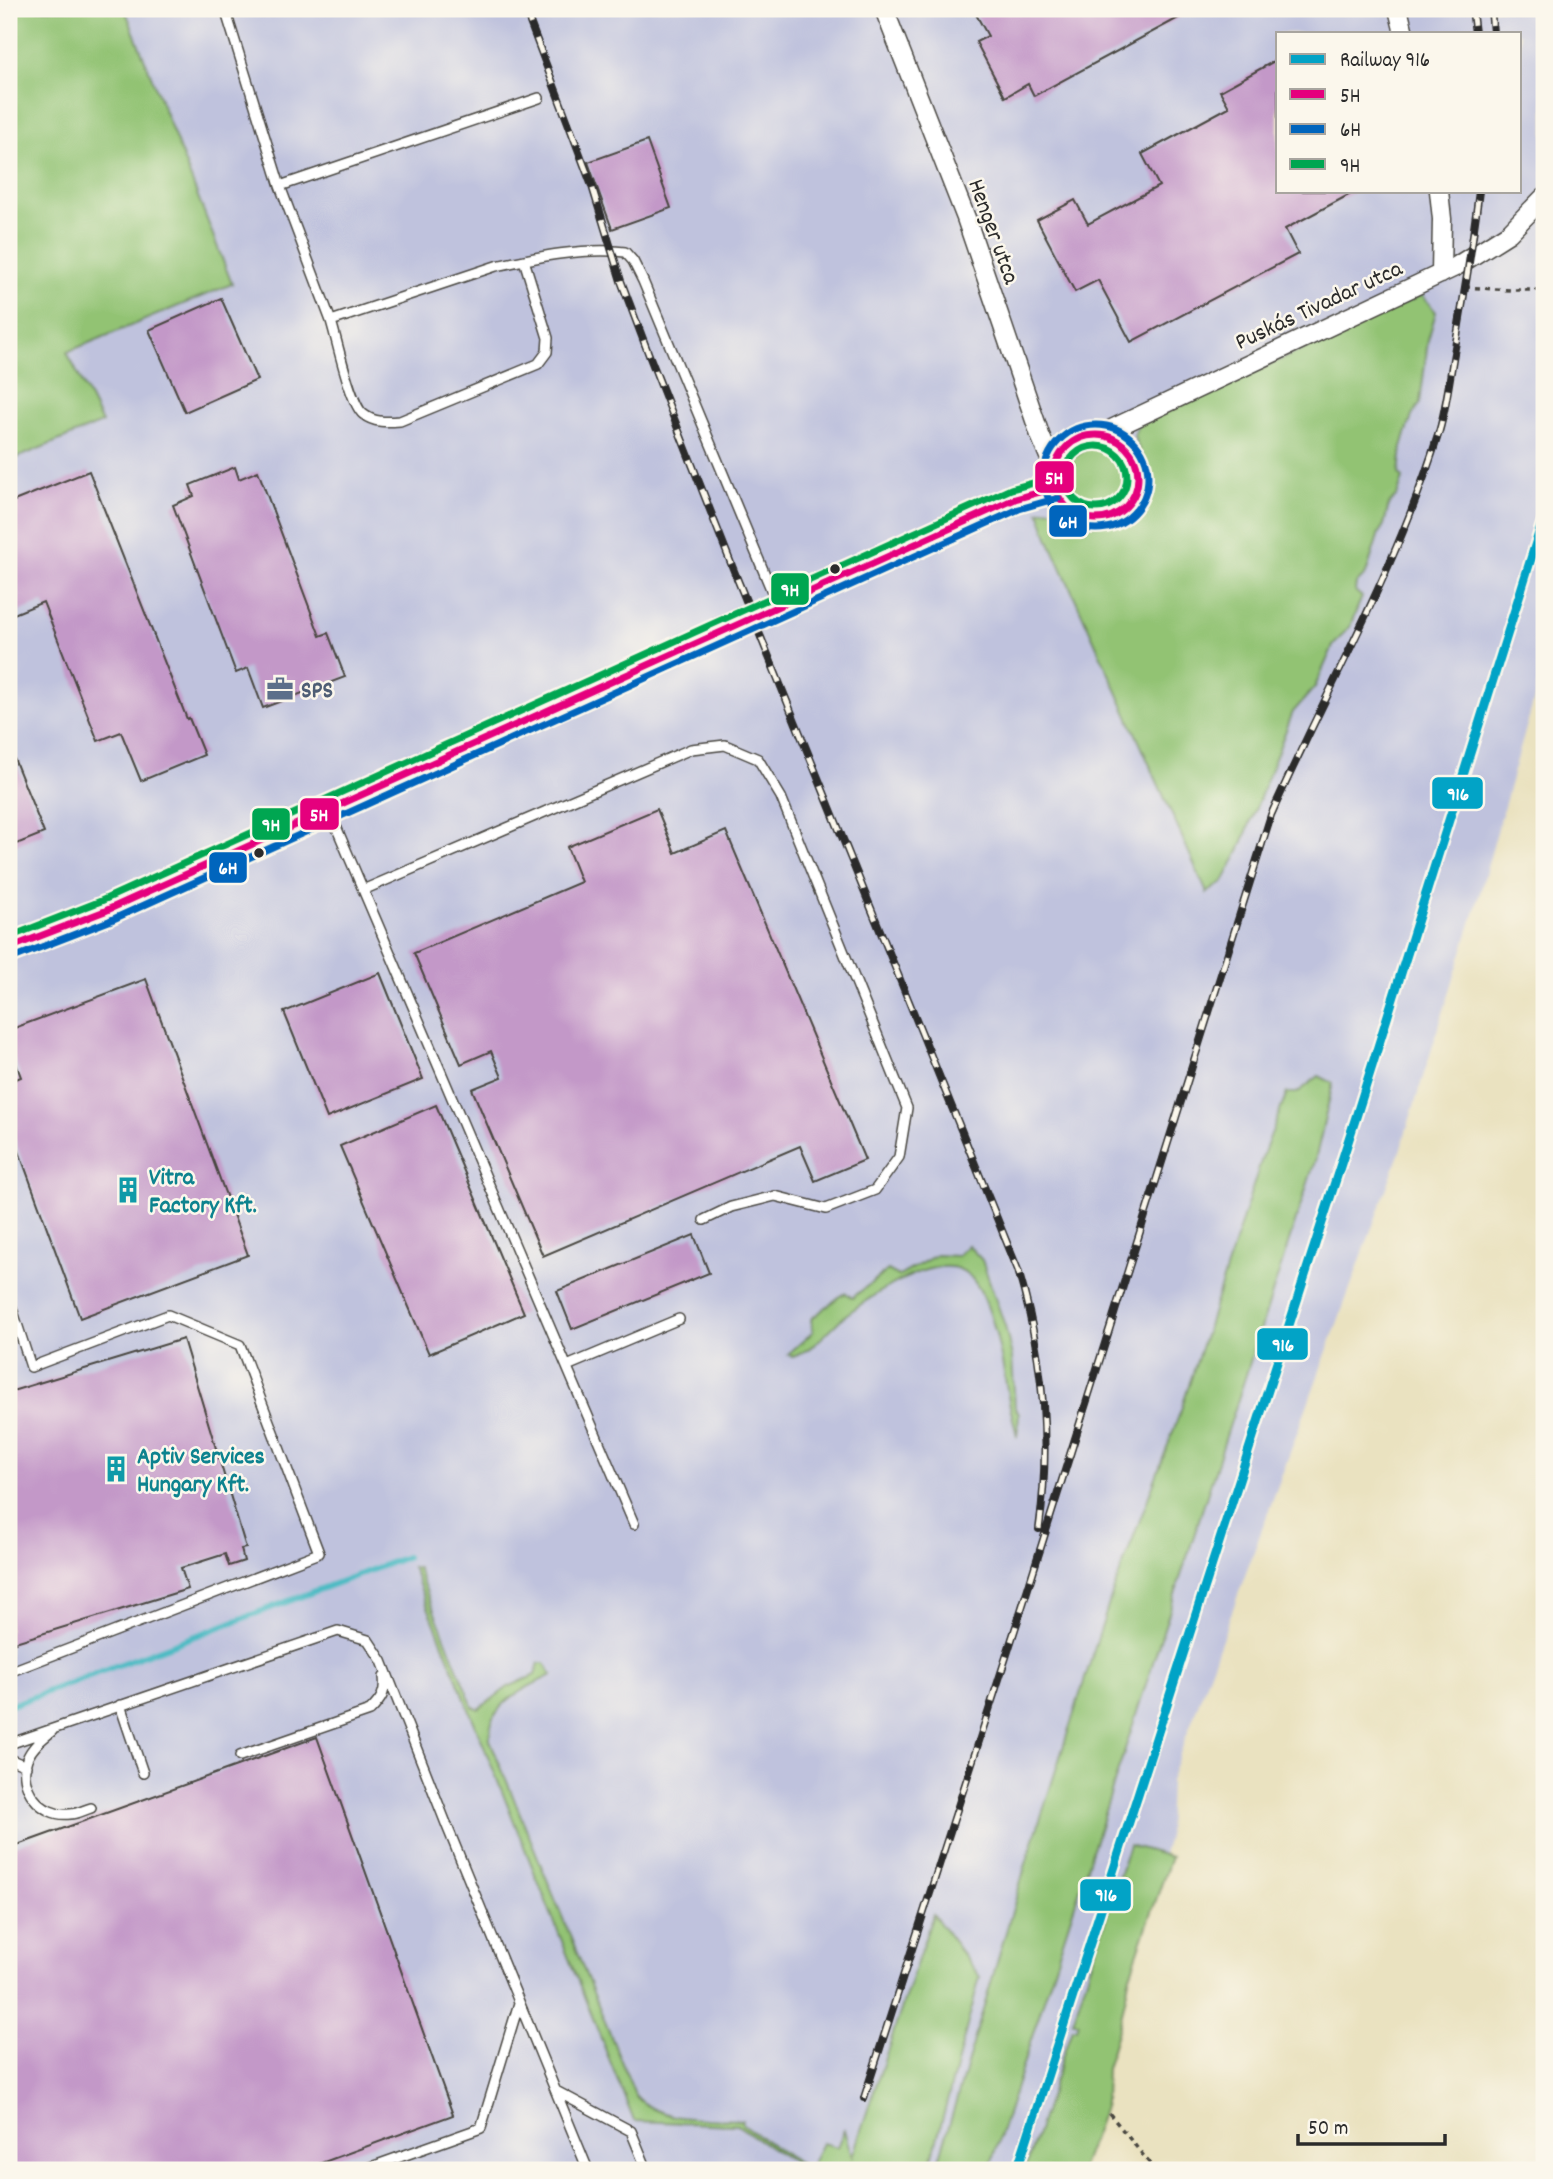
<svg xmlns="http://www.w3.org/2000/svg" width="1553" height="2179" viewBox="0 0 1553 2179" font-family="Dekko,sans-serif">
<rect width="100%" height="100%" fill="#fbf7ec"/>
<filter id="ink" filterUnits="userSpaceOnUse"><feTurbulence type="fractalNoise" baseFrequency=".0143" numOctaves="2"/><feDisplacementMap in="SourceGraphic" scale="14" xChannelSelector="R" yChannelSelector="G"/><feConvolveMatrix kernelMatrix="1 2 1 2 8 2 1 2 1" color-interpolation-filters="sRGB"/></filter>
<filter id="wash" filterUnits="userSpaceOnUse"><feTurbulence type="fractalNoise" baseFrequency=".00686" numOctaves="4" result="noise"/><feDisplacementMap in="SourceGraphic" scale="28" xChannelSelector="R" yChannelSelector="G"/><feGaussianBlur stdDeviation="1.57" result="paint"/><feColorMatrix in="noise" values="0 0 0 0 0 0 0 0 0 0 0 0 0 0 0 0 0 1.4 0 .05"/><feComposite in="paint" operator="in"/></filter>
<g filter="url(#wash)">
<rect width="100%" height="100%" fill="#eae2c0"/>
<path fill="#bfc2dd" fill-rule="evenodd" d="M125 9H1544V663L1476 907 1399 1154 1170 1781 1168 1837 1071 2170H9V461L102 423 67 353 232 284ZM1278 33H1520V191H1278Z"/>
<path fill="#92c373" stroke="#5e774f" stroke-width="2" d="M9 9H125L232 284 67 352 102 423 9 461Z
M1422 295 1436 312 1428 340 1420 403 1412 416 1402 447 1399 474 1403 478 1397 496 1389 504 1384 525 1379 533 1366 574 1356 584 1355 591 1362 597 1350 626 1333 646 1315 687 1293 712 1240 849 1223 882 1207 893 1049 540 1039 511C1062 504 1065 519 1084 523 1116 531 1148 505 1146 471 1145 458 1136 448 1134 435L1138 425Z
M1067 477a30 30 0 1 1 60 0a30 30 0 1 1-60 0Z
M1319 1076 1333 1083 1315 1161 989 2170H936L1025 1867 1110 1600 1181 1410 1263 1155 1287 1093H1297Z
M968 1245 982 1260 1005 1326 1012 1357 1015 1408 1019 1414 1017 1437C1015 1425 1011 1413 1009 1401 1003 1369 992 1281 959 1269 928 1257 872 1296 847 1314 829 1329 815 1349 793 1357L788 1354 813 1332 811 1319 839 1297 846 1293 852 1298 888 1270 899 1276 936 1255 957 1256Z
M412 1567 417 1568 473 1707 479 1709 508 1687 535 1675 539 1663H545L552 1675C523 1689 487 1704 490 1740L635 2095C660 2124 708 2118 742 2120L743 2125 809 2170 822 2143 837 2147 844 2130 852 2157 933 1914 980 1977 929 2170H805L737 2125 634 2121Z
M1129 1845 1171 1857 1130 1975 1120 2023 1106 2069 1105 2103 1101 2116 1081 2170H1025L1072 2028H1076L1078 2022 1073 2021Z"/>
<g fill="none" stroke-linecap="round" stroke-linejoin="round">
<path stroke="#4dbbc4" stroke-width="6" d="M9 1706 406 1557"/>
</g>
<g id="blocks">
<path fill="#c398c8" d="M973 9H1195L1034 96 1028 84 1005 97 976 42 988 36Z
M1278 59V191H1356L1285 229 1298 254 1131 342 1098 280 1075 292 1037 220 1075 200 1088 224 1159 186 1142 154 1229 107 1220 91Z
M647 141 671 208 612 229 588 162Z
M221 298 257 380 185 412 149 330Z
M235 467 239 479 258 471 320 636 328 633 345 677 263 708 248 668 236 673 173 505 194 496 190 485Z
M89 471 187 719 189 718 204 755 141 781 121 732 98 741 43 602 9 616V503Z
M9 746 44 833 9 847Z
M657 809 675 853 726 831 865 1160 815 1181 800 1146 543 1256 472 1089 502 1077 491 1051 461 1064 414 953 581 882 567 847Z
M380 973 423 1079 327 1118 284 1012Z
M146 979 248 1255 80 1318 9 1124V1082L21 1077 9 1045V1030Z
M436 1105 524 1313 429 1354 340 1146Z
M694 1235 709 1273 572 1329 557 1291Z
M183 1339 246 1548 241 1549 244 1561 229 1566 225 1554 181 1568 188 1589 9 1644V1392Z
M317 1737 453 2115 302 2170H9V1848Z"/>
</g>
</g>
<g filter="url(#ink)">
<use href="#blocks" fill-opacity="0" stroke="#484641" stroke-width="2"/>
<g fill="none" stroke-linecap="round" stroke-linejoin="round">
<g stroke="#484641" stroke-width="12">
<path id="service" d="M225 9 280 186
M524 260 548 338 547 352 538 364 400 421C387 422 374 423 363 414 350 403 337 340 331 321L496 266C537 257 584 247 625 252L633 261 643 281 778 606
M331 321 280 186 539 98
M329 810 634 1524
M363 890 691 749 725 745 758 759 781 797 907 1108 899 1157 875 1190 826 1209 775 1196 731 1207 704 1220
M9 1299 31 1367 168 1315 240 1345 319 1553 9 1672
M567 1366 679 1319
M120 1705 143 1773
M52 1731C42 1739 32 1747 27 1759 17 1786 41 1818 70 1814 77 1814 84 1810 91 1808
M9 1744 338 1631 368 1640 382 1661 447 1826 588 2170
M240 1756 370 1711C381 1700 386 1693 384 1677
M9 1759 26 1766
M556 2091 631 2131 647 2170
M363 2170 481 2128 519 2003"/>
</g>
<g stroke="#484641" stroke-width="21">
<path id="minor" d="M884 9 966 218 1040 435 1055 471
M1398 9 1404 33
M1439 191 1442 219 1441 274
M1099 435 1455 267 1509 233 1544 197
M1054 477a42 42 0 1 1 84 0a42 42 0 1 1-84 0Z
M9 948 105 911 1015 499 1055 488"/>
</g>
<path stroke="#484641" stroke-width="3.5" stroke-dasharray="5 5" stroke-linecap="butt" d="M1465 287 1510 290H1544
M1109 2113 1155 2170"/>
<use href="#service" stroke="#fff" stroke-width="9"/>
<use href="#minor" stroke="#fff" stroke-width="18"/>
<g stroke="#2b2b2b" stroke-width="8">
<path id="rail" d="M525 9 592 186 621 281 649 355 734 571 1018 1270C1043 1354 1051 1442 1039 1529
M1472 9 1475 33
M1491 9 1493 33
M864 2098 1018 1620 1271 815C1328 687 1398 566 1439 432 1446 408 1449 383 1453 359 1463 303 1472 247 1479 191"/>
</g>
<use href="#rail" stroke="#fbf7ec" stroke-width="5" stroke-dasharray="16" stroke-linecap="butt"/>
<g stroke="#fbf7ec" stroke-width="12">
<path id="bus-1" d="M1054 477a42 42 0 1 1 84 0a42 42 0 1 1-84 0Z
M9 948 105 911 1015 499 1055 488"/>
</g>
<g stroke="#fbf7ec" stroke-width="12">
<path id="bus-2" d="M1044 477a52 52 0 1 1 104 0a52 52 0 1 1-104 0Z
M13 958 109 921 1019 509 1058 498"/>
</g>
<g stroke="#fbf7ec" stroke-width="12">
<path id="bus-3" d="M1065 477a31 31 0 1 1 62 0a31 31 0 1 1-62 0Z
M9 937 101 901 1011 489 1052 478"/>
</g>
<use href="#bus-1" stroke="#e5007d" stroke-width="7"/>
<use href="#bus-2" stroke="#0065bd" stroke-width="7"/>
<use href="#bus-3" stroke="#00a651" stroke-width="7"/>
<g stroke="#fbf7ec" stroke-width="14">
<path id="rail-1" d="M1017 2170 1356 1117 1544 517"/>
</g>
<use href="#rail-1" stroke="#02a3c6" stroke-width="9"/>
</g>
</g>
<defs>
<g id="office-bare" transform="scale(2.1)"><path d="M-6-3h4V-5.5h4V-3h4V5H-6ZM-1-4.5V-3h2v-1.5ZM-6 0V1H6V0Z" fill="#5c6f8a" stroke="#fbf7ec" stroke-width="2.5" paint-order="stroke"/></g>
<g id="building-bare" transform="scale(2.1)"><path d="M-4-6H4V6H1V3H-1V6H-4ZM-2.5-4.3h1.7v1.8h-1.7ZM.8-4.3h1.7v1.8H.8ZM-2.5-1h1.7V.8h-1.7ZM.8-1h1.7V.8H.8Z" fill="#0f9aa8" stroke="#fbf7ec" stroke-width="2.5" paint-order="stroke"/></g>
</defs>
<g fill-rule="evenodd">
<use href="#office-bare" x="280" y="689"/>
<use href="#building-bare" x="128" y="1190"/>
<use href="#building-bare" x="116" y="1469"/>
</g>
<g fill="#2b2b2b" stroke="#fbf7ec" stroke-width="2.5">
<circle cx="835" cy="569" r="6"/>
<circle cx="259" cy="853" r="6"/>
</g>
<g text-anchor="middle" stroke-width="5" stroke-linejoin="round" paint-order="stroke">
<g font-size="24" fill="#2b2b2b" stroke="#fbf7ec">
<text transform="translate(995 231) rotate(70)" y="8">Henger utca</text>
<text transform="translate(1318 304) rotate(-25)" y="8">Puskás Tivadar utca</text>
</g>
<g font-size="24" font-weight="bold" fill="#4e5e75" stroke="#fbf7ec" text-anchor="start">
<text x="301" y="697">SPS</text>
</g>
<g font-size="24" font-weight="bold" fill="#0d838f" stroke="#fbf7ec" text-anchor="start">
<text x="149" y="1184">Vitra<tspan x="149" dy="28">Factory Kft.</tspan></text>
<text x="137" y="1463">Aptiv Services<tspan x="137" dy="28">Hungary Kft.</tspan></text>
</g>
</g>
<g stroke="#fbf7ec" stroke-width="2.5">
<rect x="1034" y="460" width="41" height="34" rx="7" fill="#e5007d"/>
<rect x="1048" y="504" width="40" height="34" rx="7" fill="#0065bd"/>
<rect x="770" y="572" width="40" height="34" rx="7" fill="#00a651"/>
<rect x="1431" y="776" width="53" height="34" rx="7" fill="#02a3c6"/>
<rect x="299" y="797" width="41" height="34" rx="7" fill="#e5007d"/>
<rect x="251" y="807" width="40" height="34" rx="7" fill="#00a651"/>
<rect x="208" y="851" width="40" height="33" rx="7" fill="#0065bd"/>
<rect x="1256" y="1327" width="53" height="34" rx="7" fill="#02a3c6"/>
<rect x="1079" y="1878" width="53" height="34" rx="7" fill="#02a3c6"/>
</g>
<g font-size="19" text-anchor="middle" font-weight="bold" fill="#fff">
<text x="1054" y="484">5H</text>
<text x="1068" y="528">6H</text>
<text x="790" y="596">9H</text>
<text x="1458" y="800">916</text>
<text x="319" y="821">5H</text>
<text x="271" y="831">9H</text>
<text x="228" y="874">6H</text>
<text x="1283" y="1351">916</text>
<text x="1106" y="1901">916</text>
</g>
<rect width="1553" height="2179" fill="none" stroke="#fbf7ec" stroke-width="35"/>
<rect x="1276" y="32" width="245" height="161" fill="#fbf7ec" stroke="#a8a59f" stroke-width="2"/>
<rect x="1290" y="54" width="35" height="10" fill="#02a3c6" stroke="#a8a59f" stroke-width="2"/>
<text x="1340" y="66" font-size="21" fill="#2b2b2b">Railway 916</text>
<rect x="1290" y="89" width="35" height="10" fill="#e5007d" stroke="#a8a59f" stroke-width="2"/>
<text x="1340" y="102" font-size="21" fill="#2b2b2b">5H</text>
<rect x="1290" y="124" width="35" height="10" fill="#0065bd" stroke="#a8a59f" stroke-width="2"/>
<text x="1340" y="136" font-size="21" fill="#2b2b2b">6H</text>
<rect x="1290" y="159" width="35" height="10" fill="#00a651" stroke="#a8a59f" stroke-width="2"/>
<text x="1340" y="172" font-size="21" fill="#2b2b2b">9H</text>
<path d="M1298 2134v10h147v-10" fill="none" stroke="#2b2b2b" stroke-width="3.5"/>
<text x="1308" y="2134" font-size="21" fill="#2b2b2b" stroke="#fbf7ec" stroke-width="5" paint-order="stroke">50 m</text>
</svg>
